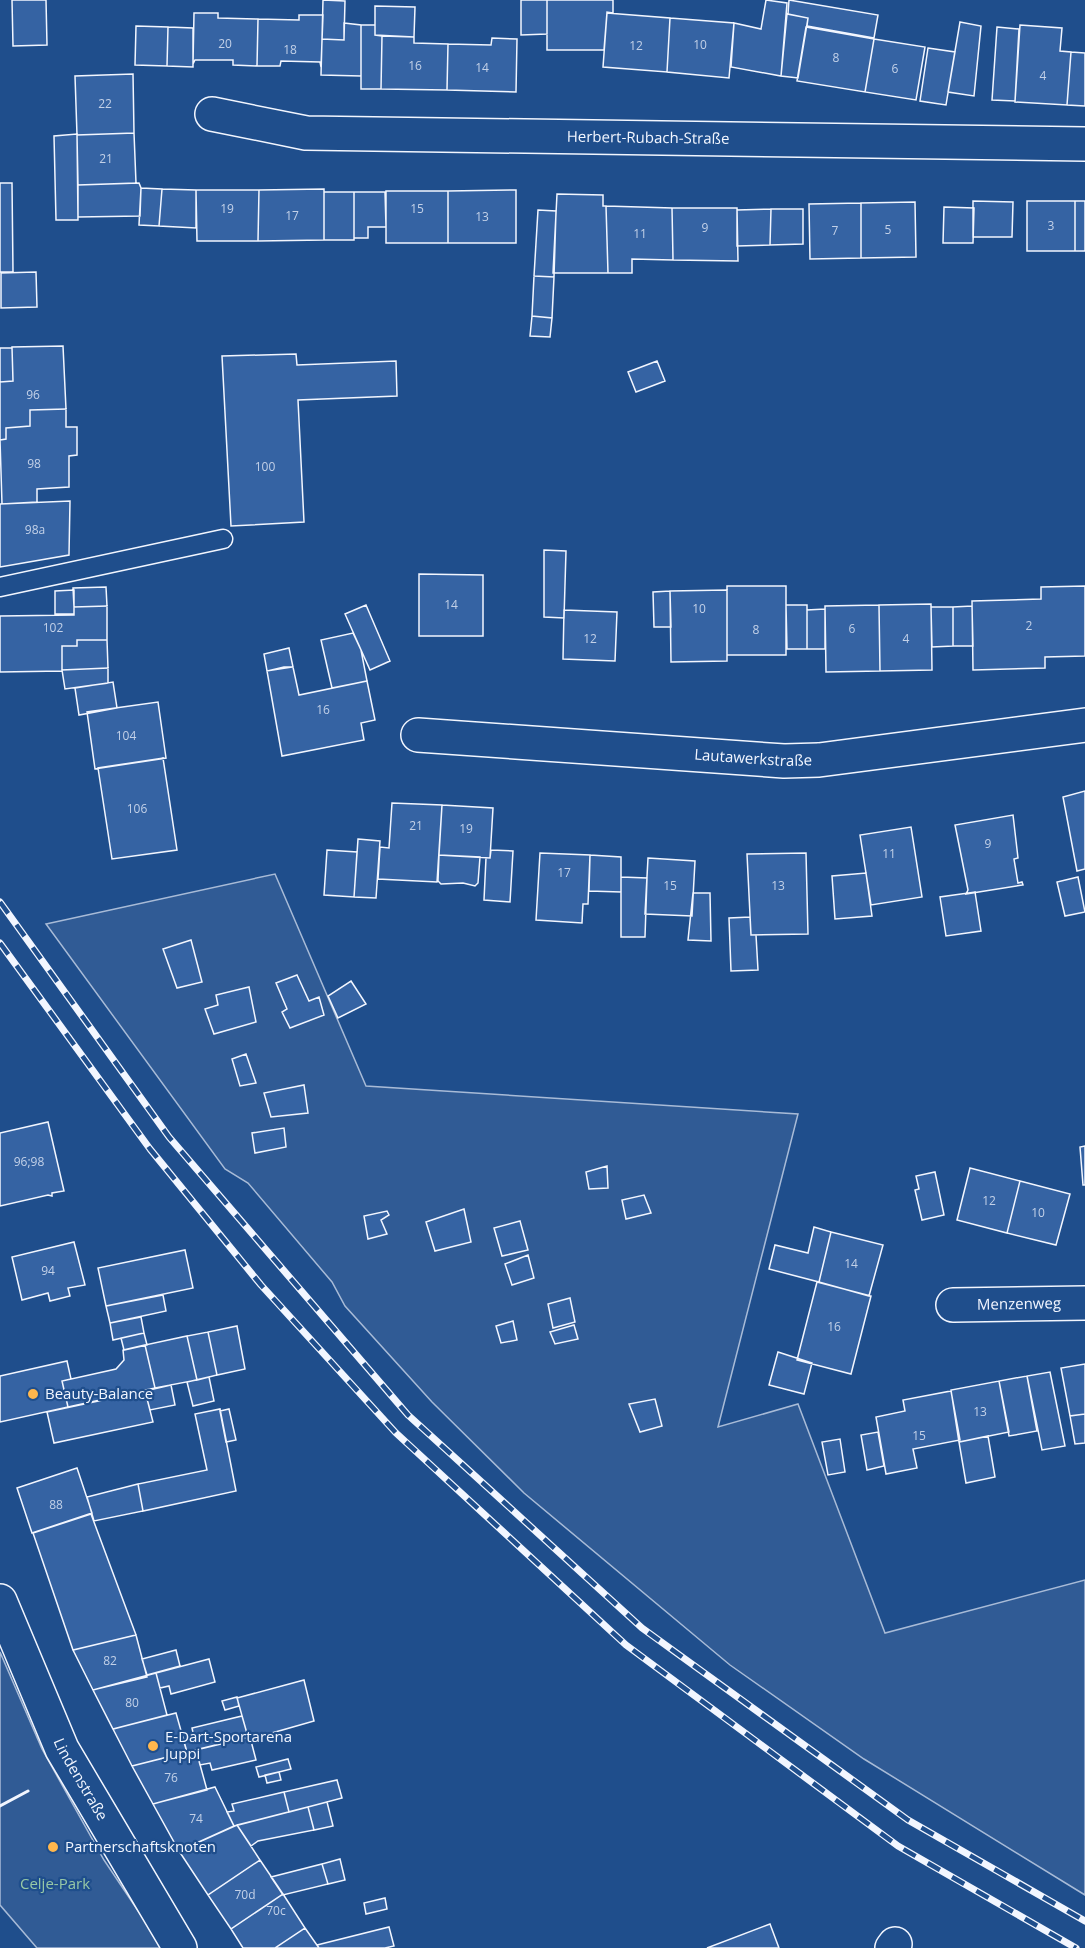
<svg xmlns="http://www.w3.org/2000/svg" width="1085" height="1948" viewBox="0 0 1085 1948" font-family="'Open Sans',sans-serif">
<rect width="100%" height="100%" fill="#1f4e8c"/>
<path fill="#305b95" stroke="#a8bbd7" stroke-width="1.5" d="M275 874 366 1086 798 1114 718 1427 798 1404 885 1633 1085 1580V1895L864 1759 730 1665 524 1493 432 1402 345 1306 332 1282 248 1183 225 1169 46 924Z
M0 1652 42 1749 104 1860 163 1948H37L0 1905Z"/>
<path fill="#3563a3" stroke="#f2f6ff" stroke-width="1.5" d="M12 0H46L47 45 13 46Z
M323 0 345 1 344 40 322 39Z
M521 0H547V34L521 35Z
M547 0H613V13L607 12 604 50H547Z
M766 0 787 3 781 76 731 67 734 23 761 29Z
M789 0 878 15 874 38 807 26 808 18 788 14Z
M375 6 415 7 414 37 375 35Z
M194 13H218V18L258 19 257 66 233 65V60H195L193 64Z
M607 13 670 18 667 72 603 67Z
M787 14 808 18 798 78 781 76Z
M299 15H323L321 67 320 62 281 61 280 66H257L258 19 299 20Z
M670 18 734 23 729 78 667 72Z
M960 22 981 26 974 96 948 92Z
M344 23 361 25V76L321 75 322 39 344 40Z
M361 25H375V35L382 36 381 89H361Z
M1020 25 1062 28 1060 51 1071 52 1067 105 1015 102Z
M136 26 168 27 167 66 135 65Z
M168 27 193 28V67L167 66Z
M806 27 874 39 865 92 797 81Z
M997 27 1019 29 1015 101 992 100Z
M382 36 414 37V43L448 44 447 90 381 89Z
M492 38 517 39 516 92 447 90 448 44 491 45Z
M874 39 925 47 916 100 865 92Z
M928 48 955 52 946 105 920 101Z
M1071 52 1085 53V106L1067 105Z
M133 74 134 133 77 135 75 76Z
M134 133 136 183 78 185 77 135Z
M77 134 78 220H56L54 136Z
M0 183H12L13 272H0Z
M139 183 141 188 140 216 78 217V185Z
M141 188 162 189 159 226 139 225Z
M162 189 196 190V228L159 226Z
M324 189V240L258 241 259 190Z
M196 190H259L258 241H197Z
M516 190V243H448V191Z
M386 191H448V243H386Z
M324 192H354V240H324Z
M354 192H385L386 227H368V238H354Z
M557 194 603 195V206H606L608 273H553Z
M973 201 1013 202 1012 237H973Z
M1027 201H1075V251H1027Z
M1075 201H1085V251H1075Z
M915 202 916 257 861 258V203Z
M861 203V258L810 259 809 204Z
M606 206 672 208 673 260 632 259V273H608Z
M944 207 974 208 973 243H943Z
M672 208H737L738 261 673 260Z
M771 209 770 245 737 246V210Z
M771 209H803V244L770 245Z
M538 210 556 211 554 277 534 276Z
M36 272 37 307 1 308V273Z
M534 276 554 277 552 318 532 316Z
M532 316 552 318 550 337 530 336Z
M63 346 66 409 30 410V426L6 428V439L0 440V382L13 381 12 347Z
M0 348H12L13 381 0 382Z
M296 354 297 365 396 361 397 396 298 400 304 522 231 526 222 356Z
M657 361 665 381 636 392 628 372Z
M66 409V427H77V455L69 456V487L37 489V502L2 504 0 440 6 439V428L30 426V410Z
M70 501 69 555 0 567V504Z
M544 550 566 551 564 618 544 617Z
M419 574 483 575V636H419Z
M727 586H786V655H727Z
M1085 586V656L1045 657V668L973 670 972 601 1041 599V587Z
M106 587 107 606 74 607 73 588Z
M74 590V614H55V591Z
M727 590V661L671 662 670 591Z
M670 591 671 627H654L653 592Z
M931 604 932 670 880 671 879 605Z
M366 605 390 661 370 670 345 614Z
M786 605H807V649H787Z
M879 605 880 671 826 672 825 606Z
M107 606V640H77V646H62V671L0 672V616L74 615V607Z
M972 606 973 646H953V607Z
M931 607H953V646L932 647Z
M825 609V649H807V610Z
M564 610 617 612 615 661 563 659Z
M353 633 361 650 367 681 332 688 321 640Z
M77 640H107L108 668 62 670V646H77Z
M289 648 293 667 267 671 264 654Z
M284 667H293L299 695 367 681 375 720 361 723 364 740 282 756 267 671Z
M108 668V683L65 689 62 670Z
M113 682 117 708 79 715 75 688Z
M158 702 166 758 95 769 87 712Z
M163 758 177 850 112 859 98 768Z
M1085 791V869L1077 871 1063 797Z
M392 803 442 805 437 882 378 879 380 847 389 848Z
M442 805 493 808 490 858 439 855Z
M1013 815 1018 858 1014 859 1018 883 1022 882 1023 885 966 894 968 890 955 825Z
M911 827 922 897 871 905 860 835Z
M358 839 380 841 376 898 354 897Z
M327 850 357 852 354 897 324 895Z
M491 850 513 851 510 902 484 900 486 858H490Z
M540 853 590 855 588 904H583L582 923 536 920Z
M806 853 808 934 751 935 747 854Z
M439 855 480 857 478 883 475 886 463 883 441 884 438 881Z
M590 855 621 857V892L589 891Z
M648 858 695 861 692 916 645 914Z
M866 873 872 916 835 919 832 876Z
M621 877 647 878 645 937H621Z
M1078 877 1085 912 1065 916 1057 882Z
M975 892 981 931 946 936 940 897Z
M693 893H710L711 941 688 940Z
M750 917 751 935H756L758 970 731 971 729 918Z
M191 940 202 982 177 988 163 949Z
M297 975 309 1001 319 997 324 1015 290 1028 282 1012 287 1009 276 983Z
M351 981 366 1004 338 1018 328 996Z
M249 987 256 1022 214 1034 205 1009 218 1005 216 995Z
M246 1054 256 1083 240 1086 232 1059Z
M304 1085 308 1113 271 1117 264 1093Z
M48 1122 64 1191 52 1193V1196L48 1195 0 1206V1133Z
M284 1128 286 1147 255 1153 252 1133Z
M1085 1146V1185H1083L1080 1147Z
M607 1166 608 1188 589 1189 586 1172Z
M970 1168 1020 1181 1007 1233 957 1220Z
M935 1172 944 1215 922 1220 915 1190 919 1189 916 1176Z
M1020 1181 1070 1194 1056 1245 1007 1233Z
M644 1195 651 1213 626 1219 622 1200Z
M464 1209 471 1242 435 1251 426 1222Z
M387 1211 389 1215 381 1220 387 1234 368 1239 364 1216Z
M520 1221 528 1250 502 1256 494 1228Z
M814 1227 831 1232 819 1282 769 1269 775 1245 808 1253Z
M831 1232 883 1245 869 1296 819 1282Z
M74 1242 85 1285 68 1288 70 1296 50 1301 48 1293 22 1300 12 1257Z
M185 1250 193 1288 106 1306 98 1268Z
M528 1255 534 1278 512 1285 505 1264Z
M817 1282 871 1296 851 1374 797 1360Z
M163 1295 166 1311 110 1323 106 1306Z
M570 1298 575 1322 553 1328 548 1304Z
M141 1317 144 1333 113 1340 110 1323Z
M513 1321 517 1340 501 1343 496 1326Z
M574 1325 578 1339 555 1344 550 1332Z
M237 1326 245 1369 217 1375 208 1332Z
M208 1332 217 1375 197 1380 187 1336Z
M144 1333 147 1345 124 1350 121 1338Z
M187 1336 197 1380 155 1388 145 1345Z
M145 1345 155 1388 68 1407 62 1381 116 1369 124 1360 123 1350Z
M778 1352 812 1363 804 1394 769 1385Z
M67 1361 71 1379 62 1381 68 1407 0 1422V1376Z
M1085 1364V1414L1070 1416 1061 1368Z
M1050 1372 1065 1446 1042 1450 1027 1376Z
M1027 1376 1037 1431 1009 1436 999 1381Z
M209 1377 214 1401 193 1406 187 1382Z
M999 1381 1009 1432 959 1442 951 1390Z
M171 1385 175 1405 150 1410 145 1391Z
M145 1391 153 1422 54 1443 47 1412Z
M951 1391 960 1440 913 1449 917 1468 886 1474 876 1417 905 1411 903 1400Z
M655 1399 662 1426 640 1432 629 1404Z
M220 1409 236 1491 143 1511 138 1484 207 1470 195 1414Z
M229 1409 236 1440 226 1442 220 1411Z
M1085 1414V1443L1075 1444 1070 1416Z
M878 1432 884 1466 867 1470 861 1435Z
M988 1436 995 1477 966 1483 959 1442Z
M840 1439 845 1472 828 1475 822 1442Z
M77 1468 92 1513 32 1533 17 1488Z
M138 1484 143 1511 94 1521 87 1497Z
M91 1514 136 1635 73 1650 33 1533Z
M136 1635 147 1677 93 1690 73 1650Z
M176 1650 180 1666 147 1675 142 1659Z
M209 1659 215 1682 171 1694 169 1686 160 1688 156 1673Z
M156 1673 167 1715 113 1729 93 1690Z
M304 1680 314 1721 251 1739 248 1737 237 1698Z
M237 1697 239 1706 225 1710 222 1701Z
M176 1713 187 1752 132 1766 113 1729Z
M242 1716 248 1737 187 1752 183 1739 194 1737 192 1728Z
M250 1737 256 1760 212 1770 210 1763 200 1765 196 1750Z
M196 1750 207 1790 153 1804 132 1766Z
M288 1759 291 1769 259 1777 256 1767Z
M279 1772 281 1780 267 1783 265 1775Z
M337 1780 342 1798 289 1812 284 1792Z
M215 1787 234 1826 179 1851 153 1804Z
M284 1792 289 1812 234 1826 227 1812 234 1811 232 1804Z
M327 1802 333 1826 314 1830 308 1807Z
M308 1807 314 1830 258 1841 251 1846 237 1825Z
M237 1825 260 1860 208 1895 179 1851Z
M340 1859 345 1880 328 1884 322 1864Z
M260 1860 283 1894 231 1929 208 1895Z
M322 1864 328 1884 283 1895 271 1877Z
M283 1894 305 1928 275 1948H243L231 1929Z
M385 1898 387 1909 366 1914 364 1903Z
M770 1924 779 1948H707Z
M389 1927 394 1946 385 1948H319L317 1945Z
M305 1928 319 1948H275Z"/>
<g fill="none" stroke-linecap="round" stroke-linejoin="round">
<g stroke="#f2f6ff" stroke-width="21">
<path id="service" d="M0 587 223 539"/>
</g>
<g stroke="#f2f6ff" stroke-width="36">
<g id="minor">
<path id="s1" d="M212 114 306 133 1085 144"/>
<path id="s2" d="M418 735 784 761 819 760 1085 725"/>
<path id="s3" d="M953 1305 1085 1303"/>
<path id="s4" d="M0 1601 62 1749 180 1948"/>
<path d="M892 1948 895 1944"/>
</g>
</g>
<use href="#service" stroke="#1f4e8c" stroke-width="18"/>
<use href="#minor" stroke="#1f4e8c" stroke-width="33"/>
<g stroke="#f2f6ff" stroke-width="7">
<path id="rail" d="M0 902 169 1137 408 1415 642 1628 908 1820 1085 1921
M0 943 150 1149 261 1285 396 1433 626 1645 898 1846 1076 1948"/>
</g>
<use href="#rail" stroke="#1f4e8c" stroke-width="4.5" stroke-dasharray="14" stroke-linecap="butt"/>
<path stroke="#f2f6ff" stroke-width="3" d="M0 1806 28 1791"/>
</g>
<g fill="#ffb74d" stroke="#1f4e8c" stroke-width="2">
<circle cx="33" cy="1394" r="6"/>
<circle cx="153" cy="1746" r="6"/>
<circle cx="53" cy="1847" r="6"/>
</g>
<g text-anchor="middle" stroke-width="4.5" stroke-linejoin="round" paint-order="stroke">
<g font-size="12" fill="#c3d1e8">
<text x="225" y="48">20</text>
<text x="700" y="49">10</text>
<text x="636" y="50">12</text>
<text x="290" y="54">18</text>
<text x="836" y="62">8</text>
<text x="415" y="70">16</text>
<text x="482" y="72">14</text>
<text x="895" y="73">6</text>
<text x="1043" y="80">4</text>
<text x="105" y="108">22</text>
<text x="106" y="163">21</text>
<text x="227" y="213">19</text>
<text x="417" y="213">15</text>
<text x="292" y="220">17</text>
<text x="482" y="221">13</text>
<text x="1051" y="230">3</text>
<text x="705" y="232">9</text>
<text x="888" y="234">5</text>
<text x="835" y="235">7</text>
<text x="640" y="238">11</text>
<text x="33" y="399">96</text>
<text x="34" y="468">98</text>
<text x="265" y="471">100</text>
<text x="35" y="534">98a</text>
<text x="451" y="609">14</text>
<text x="699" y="613">10</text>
<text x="1029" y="630">2</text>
<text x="53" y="632">102</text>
<text x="852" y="633">6</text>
<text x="756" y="634">8</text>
<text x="590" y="643">12</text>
<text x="906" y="643">4</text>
<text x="323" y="714">16</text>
<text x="126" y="740">104</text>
<text x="137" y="813">106</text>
<text x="416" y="830">21</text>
<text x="466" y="833">19</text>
<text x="988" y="848">9</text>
<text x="889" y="858">11</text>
<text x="564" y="877">17</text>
<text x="670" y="890">15</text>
<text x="778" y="890">13</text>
<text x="29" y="1166">96;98</text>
<text x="989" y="1205">12</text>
<text x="1038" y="1217">10</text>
<text x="851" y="1268">14</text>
<text x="48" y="1275">94</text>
<text x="834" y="1331">16</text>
<text x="980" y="1416">13</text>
<text x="919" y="1440">15</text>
<text x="56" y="1509">88</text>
<text x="110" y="1665">82</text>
<text x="132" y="1707">80</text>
<text x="171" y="1782">76</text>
<text x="196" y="1823">74</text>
<text x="245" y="1899">70d</text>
<text x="276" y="1915">70c</text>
</g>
<g font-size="15" fill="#f2f6ff" stroke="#1f4e8c">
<text dy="5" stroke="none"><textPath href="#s1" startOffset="438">Herbert-Rubach-Straße</textPath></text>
<text dy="5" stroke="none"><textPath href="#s2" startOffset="336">Lautawerkstraße</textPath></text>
<text dy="5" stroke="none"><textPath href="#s3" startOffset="66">Menzenweg</textPath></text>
<text dy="5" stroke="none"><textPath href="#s4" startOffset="196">Lindenstraße</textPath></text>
</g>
<g font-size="15" fill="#f2f6ff" stroke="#1f4e8c" text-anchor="start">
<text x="45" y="1399">Beauty-Balance</text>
<text x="165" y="1742">E-Dart-Sportarena<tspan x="165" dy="17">Juppi</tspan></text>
<text x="65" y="1852">Partnerschaftsknoten</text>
</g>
<g font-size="15" fill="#97c8a6" stroke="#1f4e8c">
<text x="55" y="1889">Celje-Park</text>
</g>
</g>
</svg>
